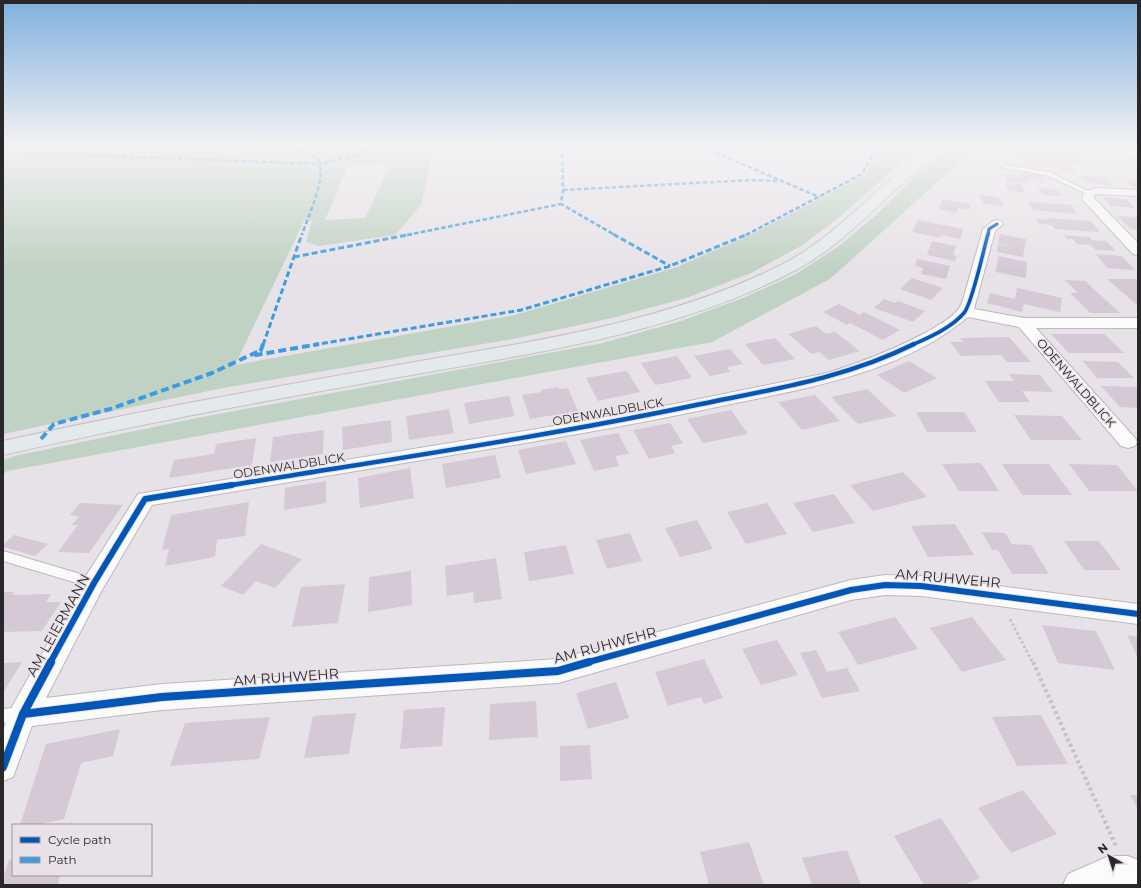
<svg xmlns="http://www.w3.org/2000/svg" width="1141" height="888" viewBox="0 0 1141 888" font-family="Montserrat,sans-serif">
<rect width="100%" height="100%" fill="#e7e2e7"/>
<path fill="#c0d2c3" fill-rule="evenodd" d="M3 147H434L421 205 395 235 319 246 306 242 312 221H304L235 365 515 315 674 268 752 234 865 175 880 147H919L837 219 801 246 751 273 689 297 612 318 513 339 223 388 3 434ZM350 160 348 165 391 164 365 218 325 220Z
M953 147H976L830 279 712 342 7 471 3 475V460L15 456 197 418 603 343 678 322 743 298 796 274 839 246 876 215 916 175 941 154Z"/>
<path fill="#d5c9d5" d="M1010 147H1051L1060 151 1078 152 1085 157H1076L1083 163 1066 162 1077 172H1062L1058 168 1029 167Z
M1020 173 1040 174 1046 181 1027 180 1030 183 1007 182 1002 174 1022 176Z
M1081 176 1104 177 1112 185 1088 183Z
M1124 180 1138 181V188L1134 187Z
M1005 183 1022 184 1026 193 1009 191Z
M1037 188 1056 189 1063 196 1043 195Z
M979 195 998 197 1004 206 984 204Z
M1103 197 1126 199 1135 208 1112 206Z
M942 199 970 204 969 210 958 208 957 213 939 209Z
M1028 202 1072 205 1077 214 1033 210Z
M1117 216 1138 217V230L1130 229Z
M1047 218 1091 221 1100 232 1055 229 1052 225 1040 224 1036 219 1048 220Z
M918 220 963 229 960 239 941 235 940 238 912 232Z
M1000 234 1026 239 1023 257 997 252 998 244 1017 247 998 243Z
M1064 235 1089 237 1092 240 1106 241 1116 251 1096 250 1091 245 1077 244 1073 239H1067Z
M932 241 956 246 953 255 957 256 955 261 927 255Z
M1096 254 1122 256 1135 270 1107 268Z
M998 256 1027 262 1026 278 996 272Z
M917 259 950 266 946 279 921 274 923 268 915 266Z
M912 278 943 288 931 300 900 289Z
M1107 279H1138V306Z
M1065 280 1085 281 1120 313H1090L1070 293H1078Z
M1017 288 1062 298 1060 312 1024 304 1022 312 987 303 990 293 1015 299Z
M884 299 895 303 898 301 925 311 913 322 874 308Z
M839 304 860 315 864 312 900 330 883 340 850 323 847 325 823 312Z
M816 326 826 334 835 332 860 351 829 360 819 352 812 354 788 334Z
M1051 334H1104L1124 353H1069Z
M1009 337 1031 362H1007L1001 355 961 356 950 342H963L960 338Z
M775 338 795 359 763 365 745 344Z
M730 349 743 364 727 367 730 372 710 376 694 356Z
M677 356 692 378 655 385 641 363Z
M909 361 937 378 904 393 877 375Z
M1083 361 1118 362 1134 378H1097Z
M627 371 640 392 598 401 586 378Z
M1009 374 1040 375 1053 392 1022 391 1030 402H999L985 381H1014Z
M1101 386 1138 387V408L1120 407Z
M558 387 559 389 568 388 578 411 530 419 522 395 542 392 541 390Z
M867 389 896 416 858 424 831 397Z
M815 395 840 421 802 430 778 402Z
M509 396 515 416 469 424 464 403Z
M449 409 454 433 409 440 406 416Z
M731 410 748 434 703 443 687 419Z
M916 412H964L977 432H927Z
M1014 415 1062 416 1082 440H1031Z
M391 420 392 442 343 450 342 427Z
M670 423 683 443 671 446 675 453 649 459 633 430Z
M324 430 323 454 270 462 273 437Z
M618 433 629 454 615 456 619 466 594 471 580 440Z
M256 438 252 465 169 478 174 460 214 454 216 444Z
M566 441 576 464 526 474 518 450Z
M495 455 501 478 446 488 442 464Z
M981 463 999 491H959L942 464Z
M1002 464H1049L1072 495H1022Z
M1069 464 1117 465 1138 491H1089Z
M410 468 414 498 360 508 358 478Z
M903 472 927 497 873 511 850 485Z
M326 481V503L284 510 285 488Z
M834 494 855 523 813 532 793 503Z
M249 502 245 536 217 540 215 557 165 566 169 549 162 550 171 515Z
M80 503 123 505 89 553 58 552 78 525H72L79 516 70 515Z
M767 503 787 534 746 544 727 512Z
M697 520 713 549 680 557 665 528Z
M955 524 974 555 928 557 911 526Z
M982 532 1005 533 1012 544 1031 545 1049 574H1012L998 550H992Z
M630 533 642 561 607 569 596 540Z
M14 535 48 544 35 556 3 547V545Z
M1064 541H1099L1121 570H1084Z
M261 544 302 559 275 588 256 581 243 595 221 586Z
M566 545 574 574 529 581 524 552Z
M496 558 502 599 474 603 473 592 447 596 445 566Z
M411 571 412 605 368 612 369 577Z
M345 584 338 623 292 627 301 587Z
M3 592H14L12 595 51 594 46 602H61L42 631 3 632Z
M895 617 918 649 858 665 838 632Z
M972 617 1006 660 962 672 930 628Z
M1042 625 1096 631 1115 670 1058 663Z
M1127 635 1138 637V658Z
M777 640 798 675 761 685 742 649Z
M816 650 827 672 847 668 860 691 822 698 800 653Z
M704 659 723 698 704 704 701 697 668 706 655 672Z
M22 662 3 693V663Z
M616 682 629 718 588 729 576 693Z
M536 701 538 737 489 740 490 704Z
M445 707 442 746 400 749 404 710Z
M356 713 349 754 304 758 313 716Z
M1041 715 1068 764 1017 766 992 717Z
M270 717 259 759 170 766 185 723Z
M120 729 113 756 81 763 64 819 37 825H20L46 744Z
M590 745 592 779 560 781V746Z
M1023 790 1057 834 1011 853 978 808Z
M1130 795H1138V809Z
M941 818 980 878 963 885H924L894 836Z
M749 842 764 885H709L700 852Z
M847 850 861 885H812L802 858Z
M13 859V875H60L58 885H3V878L9 860Z"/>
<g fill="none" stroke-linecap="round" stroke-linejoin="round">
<g stroke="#bcb8bc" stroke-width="2">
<path id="lane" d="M1005 165 1049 172 1092 193 1087 194 1046 175 1003 168 1002 167Z
M3 551 94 578 98 579 100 583 98 587 94 588 3 561Z
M21 707 26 709 28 714 26 719 3 723V709Z"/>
</g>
<g stroke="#bcb8bc" stroke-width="2">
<path id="street" d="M1098 188 1138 190V196L1098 194 1094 195V198L1138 243V255L1133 254 1082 199 1085 191Z
M997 220 1001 221 1003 224 995 231 974 309 1024 318H1138V328H1036L1135 438 1137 442 1135 446 1128 448 1121 446 1019 327 968 317C895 378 793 390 703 410 616 428 528 443 440 457 344 473 248 489 152 505L102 590 46 698 162 684 558 659 851 580 885 575 921 576 1138 604V624L921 596 885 595 851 600 558 683 162 710 32 726 13 777 3 781V730L13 705 86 576 138 494 555 426 660 407 827 373C862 362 895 349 927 332 937 326 949 320 957 311 960 308 961 304 963 300L983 229 993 221Z
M1109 856H1128L1138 860V885H1063L1068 874Z"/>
</g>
<g stroke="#bcb8bc" stroke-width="2">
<path id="secondary" d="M1107 147H1124L1138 150V158L1109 149Z"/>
</g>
<g stroke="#c4c1c4" stroke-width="2">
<path id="primary" d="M931 147H944C934 158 920 166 909 177 872 211 837 249 792 272 675 333 539 352 411 375 274 399 138 424 3 455V441C138 411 273 387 409 363 535 341 664 323 779 266 838 237 878 184 931 147Z"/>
</g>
<path stroke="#c4c3c4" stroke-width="3" stroke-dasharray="2.5 2.5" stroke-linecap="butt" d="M1010 619 1033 663"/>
<path stroke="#c4c3c4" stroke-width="4" stroke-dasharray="3 3" stroke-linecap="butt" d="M1033 662 1116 846"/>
<use href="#lane" fill="#fbfbfb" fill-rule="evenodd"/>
<use href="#street" fill="#fbfbfb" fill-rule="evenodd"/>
<use href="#secondary" fill="#fbfbfb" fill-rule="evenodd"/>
<use href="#primary" fill="#e4eaec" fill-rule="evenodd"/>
<path stroke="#3d9ce1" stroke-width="2.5" stroke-dasharray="4.5 2.5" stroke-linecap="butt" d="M285 147C293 149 304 151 312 155 334 166 307 217 302 235
M562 147 563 190 561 204 615 235
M703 147 819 197
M3 152 319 164 362 154 369 149 378 147
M563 190 752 180 781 181
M407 235 561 204
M746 235 862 174 877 147"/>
<path stroke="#3d9ce1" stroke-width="3" stroke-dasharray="6 3" stroke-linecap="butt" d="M613 234 670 266
M294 257 412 234
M263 345 302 234
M313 345 521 310 670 266 748 234"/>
<path stroke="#3d9ce1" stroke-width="4" stroke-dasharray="8 4" stroke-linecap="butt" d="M263 344 261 350 256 355 319 344
M41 439 54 424 110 409 212 373 259 351"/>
<g stroke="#e8e1e8" stroke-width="4.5">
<path id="cycleway-far4" d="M988 235 989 229 997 224"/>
</g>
<g stroke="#e8e1e8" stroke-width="5.5">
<path id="cycleway-far3" d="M912 345C930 337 951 328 964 313 972 304 984 248 988 234"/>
</g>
<g stroke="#e8e1e8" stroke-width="7">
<path id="cycleway-far2" d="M226 486C385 460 544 437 701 404 774 389 846 378 914 344"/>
</g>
<g stroke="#e8e1e8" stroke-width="8">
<path id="cycleway-far1" d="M50 663 94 583 145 499 232 485
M585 663 851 590 885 585 921 586 1138 614"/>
</g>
<g stroke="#e8e1e8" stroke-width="10">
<path id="cycleway" d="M23 714 162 697 558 671 589 662
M3 767 23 714 51 662"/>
</g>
<use href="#cycleway-far4" stroke="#0057b8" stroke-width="3"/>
<use href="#cycleway-far3" stroke="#0057b8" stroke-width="3.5"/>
<use href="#cycleway-far2" stroke="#0057b8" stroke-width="4.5"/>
<use href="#cycleway-far1" stroke="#0057b8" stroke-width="6"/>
<use href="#cycleway" stroke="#0057b8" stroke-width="8"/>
</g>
<linearGradient id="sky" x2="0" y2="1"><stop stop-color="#80b0de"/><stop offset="0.54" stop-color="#f4f2f4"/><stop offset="1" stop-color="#f4f2f4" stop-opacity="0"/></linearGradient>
<rect width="1141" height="271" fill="url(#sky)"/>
<g text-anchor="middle" stroke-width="3" stroke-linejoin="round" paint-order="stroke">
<g font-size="12" fill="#2a272a" stroke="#e8e1e8">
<text transform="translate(1076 383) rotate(49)" y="4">ODENWALDBLICK</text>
<text transform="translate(608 412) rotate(-10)" y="4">ODENWALDBLICK</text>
<text transform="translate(289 466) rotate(-9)" y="4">ODENWALDBLICK</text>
</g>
<g font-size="14" fill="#2a272a" stroke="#e8e1e8">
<text transform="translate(948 578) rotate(5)" y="5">AM RUHWEHR</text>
<text transform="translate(58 625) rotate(-61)" y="5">AM LEIERMANN</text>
<text transform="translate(605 645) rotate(-15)" y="5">AM RUHWEHR</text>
<text transform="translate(286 677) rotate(-4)" y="5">AM RUHWEHR</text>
</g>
</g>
<rect width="1141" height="888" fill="none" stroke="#2a272a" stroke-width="8"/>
<rect x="12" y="824" width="140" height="52" fill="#e8e1e8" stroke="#9c979c"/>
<rect x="20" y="837" width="20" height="6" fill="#0057b8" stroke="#9c979c"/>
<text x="48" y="844" font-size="12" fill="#2a272a">Cycle path</text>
<rect x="20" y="857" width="20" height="6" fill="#3d9ce1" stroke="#9c979c"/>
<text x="48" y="864" font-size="12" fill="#2a272a">Path</text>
<g transform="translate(1109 856) rotate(321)" stroke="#e8e1e8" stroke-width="3" paint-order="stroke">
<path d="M0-3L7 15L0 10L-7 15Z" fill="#2a272a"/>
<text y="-6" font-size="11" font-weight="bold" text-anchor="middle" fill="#2a272a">N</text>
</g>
</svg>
